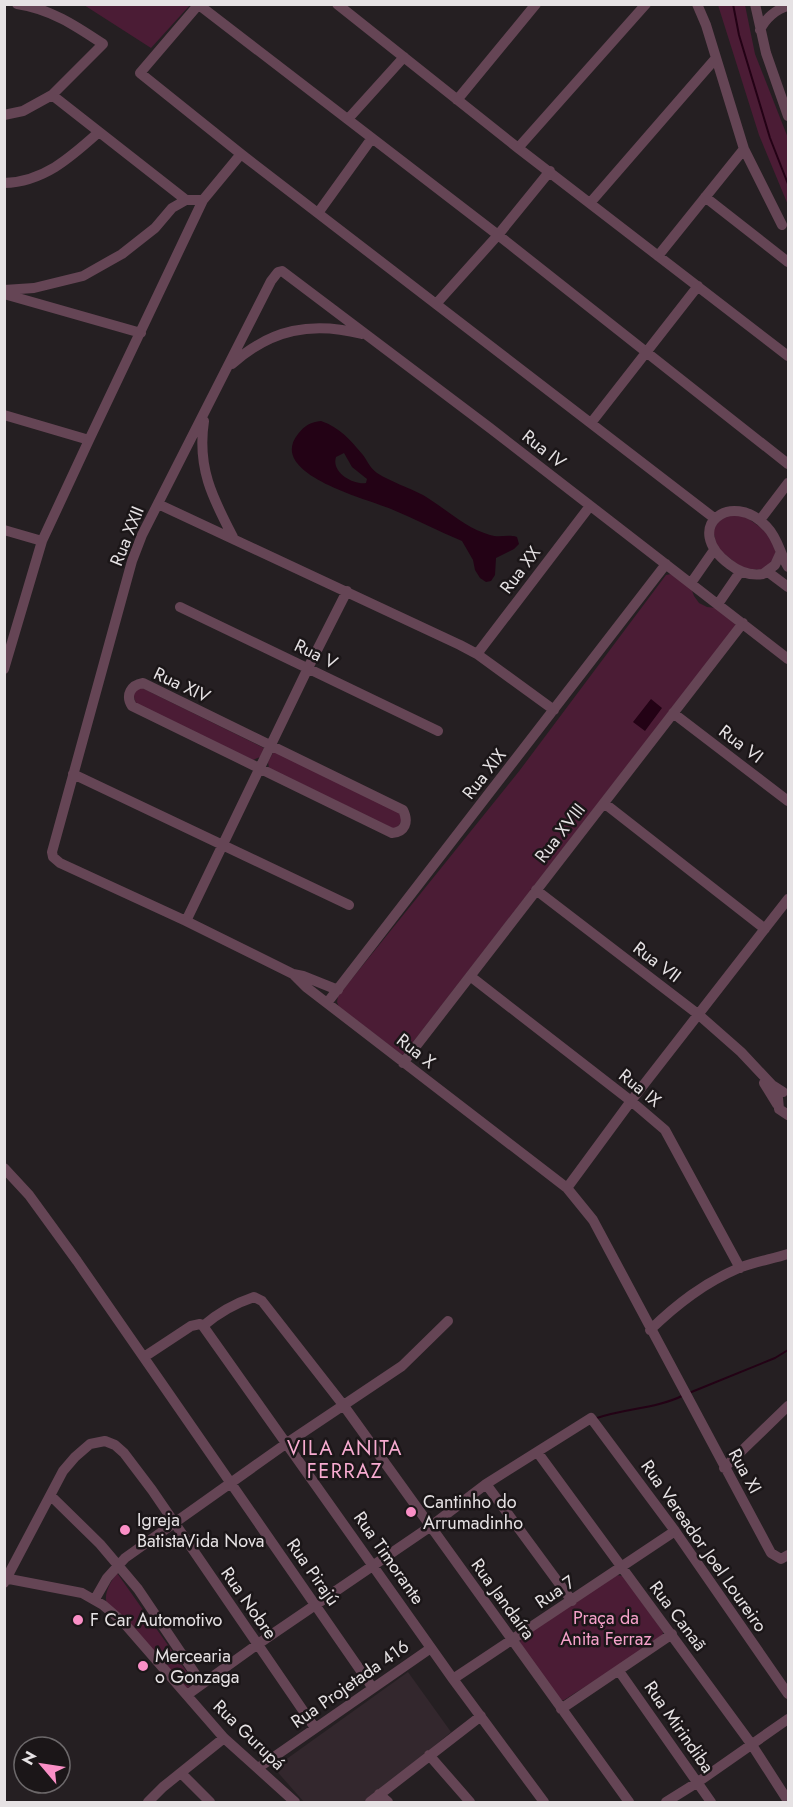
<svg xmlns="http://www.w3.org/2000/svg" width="793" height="1807" viewBox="0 0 793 1807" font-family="Jost,sans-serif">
<rect width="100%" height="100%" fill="#251f22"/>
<path fill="#33272d" d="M408 1672 451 1732 367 1802H304L274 1768Z"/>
<path fill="#4b1c35" d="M84 5H190L151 48Z
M718 5H745L755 54 788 138V205L759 135Z
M740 515C753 520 780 539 775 556 772 563 767 566 762 570L742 568 717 548 713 529 723 516Z
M671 574 691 588 694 596 699 603 707 607 716 608 736 625 403 1055 401 1054 339 1007 337 1002 338 996 520 770 666 575Z
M140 687 264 748 260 757 253 760 136 704 133 693Z
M274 751 399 812 402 820 399 825 394 829 269 768 268 762Z
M117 1573 194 1682 185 1691 107 1604C103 1594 111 1581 117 1573Z
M616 1575 623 1576 663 1632 662 1638 564 1700 560 1701 520 1643 521 1638Z"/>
<path fill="#230215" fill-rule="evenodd" d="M321 421C341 428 350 440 363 455 368 462 370 468 377 473 391 482 408 487 423 495 445 508 465 528 490 535 499 538 508 534 517 537L519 544 514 549 496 558 495 575 491 581 486 582 480 578 475 570 473 560 462 541C438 531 415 519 391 509 367 499 266 474 298 434 305 425 311 422 321 421ZM344 453 352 467 367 479 366 483C353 485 331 472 336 457Z
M651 699 662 708 645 731 633 722Z"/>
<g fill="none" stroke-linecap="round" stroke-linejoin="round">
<path stroke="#230215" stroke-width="2" d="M733 4 739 35 770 138 788 184
M689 1393 775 1358 788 1350
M597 1418C626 1408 656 1409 684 1395"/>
<path stroke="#654555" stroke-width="10" d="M199 4 140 73 241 154 714 518
M337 4 518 148 788 356
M697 4 706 25 744 149 782 225
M755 4 766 53 788 116
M199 5 498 235 788 464
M760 30C765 19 776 9 788 6
M52 95 186 200
M457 100 536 4
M4 115 23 111 52 95 103 44C76 26 51 9 17 4
M348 119 404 57
M518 148 646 4
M4 183C44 182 71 157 99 132
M705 197 788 262
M590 203 716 58
M318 213 372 138
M658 256 744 149
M4 290 34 288 83 276 122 254 155 228 172 208 186 200H203
M4 294 141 333
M436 304 498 235 550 171
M232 364C271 329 312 321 362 334
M4 415 89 440
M204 421C197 467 212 497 233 537
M591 423 698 286
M158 504 460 645 477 654 554 710
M760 520 788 483
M4 530 42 541
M780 554 775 565 763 574C750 576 739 572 729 564 681 528 731 488 767 527 778 538 780 554 788 567
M768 572 788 587
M691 583 714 550
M718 604 740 572
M180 607 438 731
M477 654 590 506
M788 659 490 428 282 271 278 272 271 281 142 535 132 561 52 852 53 857 60 863 186 921 293 974 306 987 567 1188 593 1220 771 1553 781 1559 788 1555
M4 669 42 541 89 440 203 200 241 154
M143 683 403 810C409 822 405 832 392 833L132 706C125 695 131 685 143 683Z
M673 713 788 801
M73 774 349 905
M604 803 765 929
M536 890 699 1015 741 1052 772 1085 783 1092
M186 921 308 668 347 591
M293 974 303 976 338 990
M470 976 631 1101 665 1130 740 1268
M327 1003 666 564
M403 1063 743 623
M764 1083 777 1104
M778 1098 779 1109 788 1115
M4 1168 29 1195 77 1261 372 1687
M567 1188 631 1101 788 899
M203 1326C218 1313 236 1303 254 1297L262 1301 344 1406 629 1802
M650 1330C677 1304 704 1283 739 1268 754 1262 772 1259 788 1254
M144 1357 191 1326 200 1324 203 1326 453 1679 544 1802
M538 1453 752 1745 788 1801
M724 1468 788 1406
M486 1484 572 1601
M51 1496 100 1544 138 1589 202 1684
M4 1578 82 1593 103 1605 124 1623 224 1738 295 1802
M4 1583 63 1471 75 1457 90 1444 105 1441 115 1445 124 1453 152 1490 315 1728
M95 1599 107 1578 125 1558 287 1443 402 1366 448 1321
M619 1671 711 1802
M453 1679 675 1531
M187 1695 258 1644 431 1526 486 1484 591 1418 675 1531 788 1694
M561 1709 672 1634
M429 1755 470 1802
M258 1768 431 1648
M181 1773 210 1802
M379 1794 388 1802
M148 1802 163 1787 224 1738
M370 1802 481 1716
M666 1802 698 1782 788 1719"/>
</g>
<g fill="#fa8fc6" stroke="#1b1618" stroke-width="2">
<circle cx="411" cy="1512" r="6"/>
<circle cx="125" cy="1530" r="6"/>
<circle cx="78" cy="1620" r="6"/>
<circle cx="143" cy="1666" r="6"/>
</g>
<g text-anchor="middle" stroke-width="5" stroke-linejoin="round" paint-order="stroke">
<g font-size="18" fill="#e6e2e4" stroke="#1b1618">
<text transform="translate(544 449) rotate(38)" y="6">Rua IV</text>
<text transform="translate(127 536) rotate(-68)" y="6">Rua XXII</text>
<text transform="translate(520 570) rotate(-53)" y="6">Rua XX</text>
<text transform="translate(316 654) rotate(26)" y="6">Rua V</text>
<text transform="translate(182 685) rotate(25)" y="6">Rua XIV</text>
<text transform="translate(741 744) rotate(37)" y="6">Rua VI</text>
<text transform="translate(484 774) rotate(-52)" y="6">Rua XIX</text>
<text transform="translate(560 833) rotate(-52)" y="6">Rua XVIII</text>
<text transform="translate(657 962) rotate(37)" y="6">Rua VII</text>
<text transform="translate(416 1051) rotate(38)" y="6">Rua X</text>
<text transform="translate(640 1088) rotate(39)" y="6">Rua IX</text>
<text transform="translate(745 1471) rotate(61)" y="6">Rua XI</text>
<text transform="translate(704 1546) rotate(55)" y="6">Rua Vereador Joel Loureiro</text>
<text transform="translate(389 1558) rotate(55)" y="6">Rua Timorante</text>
<text transform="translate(313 1572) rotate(55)" y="6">Rua Pirajú</text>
<text transform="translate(555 1592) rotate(-34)" y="6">Rua 7</text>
<text transform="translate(503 1599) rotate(54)" y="6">Rua Jandaíra</text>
<text transform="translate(249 1603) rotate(55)" y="6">Rua Nobre</text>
<text transform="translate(678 1616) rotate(53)" y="6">Rua Canaã</text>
<text transform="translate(350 1684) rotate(-35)" y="6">Rua Projetada 416</text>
<text transform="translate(679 1727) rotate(55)" y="6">Rua Mirindiba</text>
<text transform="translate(249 1735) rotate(44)" y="6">Rua Gurupá</text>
</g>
<g font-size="18" fill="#e6e2e4" stroke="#1b1618" text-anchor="start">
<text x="423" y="1508">Cantinho do<tspan x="423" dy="21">Arrumadinho</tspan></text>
<text x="137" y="1526">Igreja<tspan x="137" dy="21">BatistaVida Nova</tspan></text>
<text x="90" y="1626">F Car Automotivo</text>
<text x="155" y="1662">Mercearia<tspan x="155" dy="21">o Gonzaga</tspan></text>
</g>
<g font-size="18" fill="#f5a1ca" stroke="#1b1618">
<text x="606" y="1624">Praça da<tspan x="606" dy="21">Anita Ferraz</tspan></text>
</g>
<g font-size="20" letter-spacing="1.5" fill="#f7abd0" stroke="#1b1618">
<text x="345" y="1455">VILA ANITA<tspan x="345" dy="23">FERRAZ</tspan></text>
</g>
</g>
<rect width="793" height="1807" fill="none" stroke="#e6e2e4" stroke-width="12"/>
<g transform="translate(42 1765) rotate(299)"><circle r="28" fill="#1b1618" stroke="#6c686a" stroke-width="1.5"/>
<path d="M0-4.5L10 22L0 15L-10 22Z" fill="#fa8fc6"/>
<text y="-9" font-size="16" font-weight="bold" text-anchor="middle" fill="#e6e2e4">N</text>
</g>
</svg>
